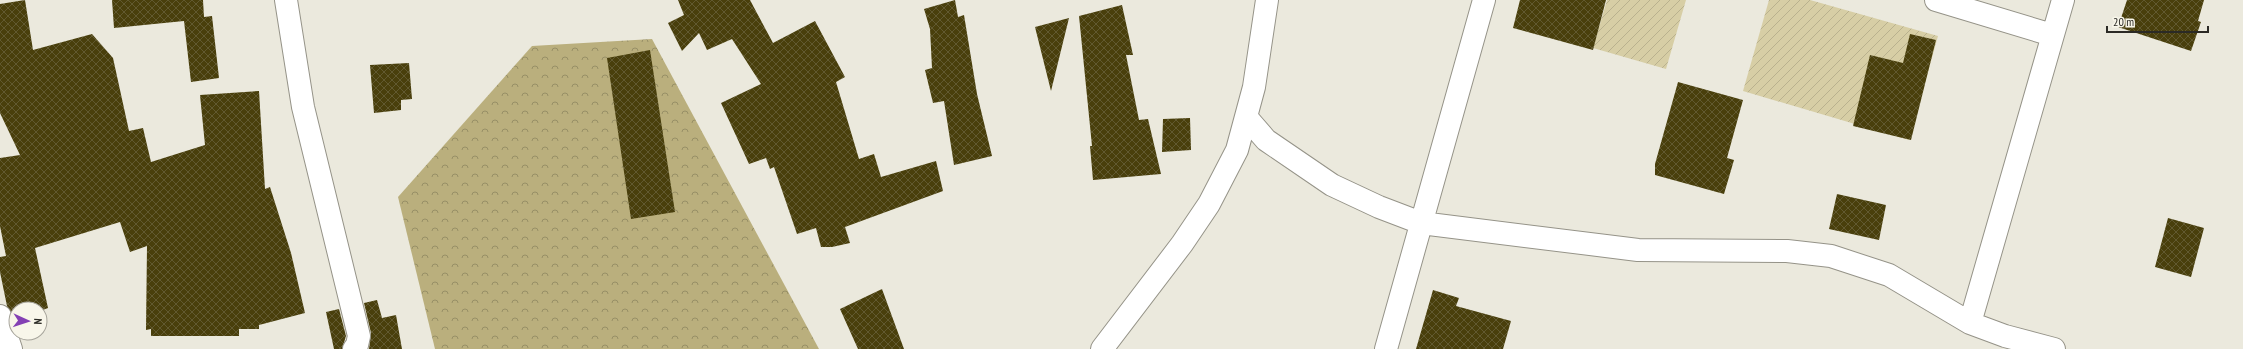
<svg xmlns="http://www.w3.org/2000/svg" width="2243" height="349" viewBox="0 0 2243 349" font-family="'PT Sans Narrow',sans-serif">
<defs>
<pattern id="forest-crowns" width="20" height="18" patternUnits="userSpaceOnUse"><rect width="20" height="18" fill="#baaf7d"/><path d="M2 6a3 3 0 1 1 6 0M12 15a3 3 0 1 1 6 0" fill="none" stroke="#978f66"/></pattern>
<pattern id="garden-furrows" width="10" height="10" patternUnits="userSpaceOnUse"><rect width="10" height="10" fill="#d7cea5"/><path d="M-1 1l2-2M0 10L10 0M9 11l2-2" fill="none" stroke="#b9b18e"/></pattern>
<pattern id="building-cross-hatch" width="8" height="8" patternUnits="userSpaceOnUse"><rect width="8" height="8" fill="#493f0c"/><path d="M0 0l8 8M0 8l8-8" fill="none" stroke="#615930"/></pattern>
</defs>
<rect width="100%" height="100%" fill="#ebe9dd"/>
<path fill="url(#forest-crowns)" d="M652 39 819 349H435L398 197 532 46Z"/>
<path fill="url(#garden-furrows)" d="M1607 0H1686L1666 69 1593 48Z
M1769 0H1810L1938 36 1909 140 1743 91Z"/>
<path fill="url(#building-cross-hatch)" d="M25 0 33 50 92 34 113 58 129 131 143 128 151 162 205 145 200 95 259 91 265 189 270 187 291 253 305 313 259 325V329H239V336H151V329L146 330 147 246 130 252 120 222 35 248 48 308 40 311V309H16L14 320 7 306 0 272V257L6 256 0 226V158L20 155 0 113V4Z
M112 0H203L204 17 212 16 219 78 191 82 184 21 114 28Z
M678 0H750L773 43 815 21 845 77 836 82 859 159 874 154 881 177 936 161 943 191 845 227 850 243 832 247H821L816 228 797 234 774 167 770 169 766 158 749 164 721 103 761 84 732 39 707 50 699 33 682 51 668 23 684 15Z
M955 0 958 17 964 15 977 94 992 156 954 165 944 101 933 103 925 70 932 68 930 29 924 9Z
M1520 0H1606L1593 50 1513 28Z
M2127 0H2204L2198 21 2201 22 2191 51 2118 27Z
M1122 5 1133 55H1126L1139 120 1148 119 1161 174 1093 180 1090 146H1092L1079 16Z
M1069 18 1051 91 1035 27Z
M1910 34 1936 40 1911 140 1853 126 1870 55 1903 63Z
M650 50 675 212 631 219 607 58Z
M409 63 412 99 401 100V110L374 113 370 65Z
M1678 82 1743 100 1727 158 1734 160 1724 194 1655 175V164Z
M1190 118 1191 150 1162 152 1163 119Z
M1837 194 1886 205 1879 240 1829 229Z
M2168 218 2204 228 2191 277 2155 267Z
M882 289 904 349H858L840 309Z
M1433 290 1459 298 1456 306 1511 321 1503 349H1416Z
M377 300 382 318 396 315 402 349H369L371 333 364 303Z
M339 309 346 336 342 349H334L326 312Z"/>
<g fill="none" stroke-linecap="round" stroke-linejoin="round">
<g stroke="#959388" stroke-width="24">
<path id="minor" d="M286 0 303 107 359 336 357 345 354 349
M1936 0 2052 35
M1247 118 1266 140 1332 185 1379 207 1421 223 1638 250 1787 251 1831 256 1889 275 1970 323 2005 336 2054 349
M0 316 11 349
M1970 323 2063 0
M1102 349 1182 244 1209 204 1237 150 1254 87 1267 0
M1386 349 1484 0"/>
</g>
<use href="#minor" stroke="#fff" stroke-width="22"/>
</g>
<g transform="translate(28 321) rotate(93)"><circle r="19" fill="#f8f6ea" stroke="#a6a49b"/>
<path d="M0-3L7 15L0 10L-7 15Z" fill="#8440b4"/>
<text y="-6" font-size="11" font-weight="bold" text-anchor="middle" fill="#2b2a25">N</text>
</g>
<path d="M2107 26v6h101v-6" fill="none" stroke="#2b2a25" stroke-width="2"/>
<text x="2113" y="26" font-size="12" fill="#2b2a25" stroke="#f8f6ea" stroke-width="3" paint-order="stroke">20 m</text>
</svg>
